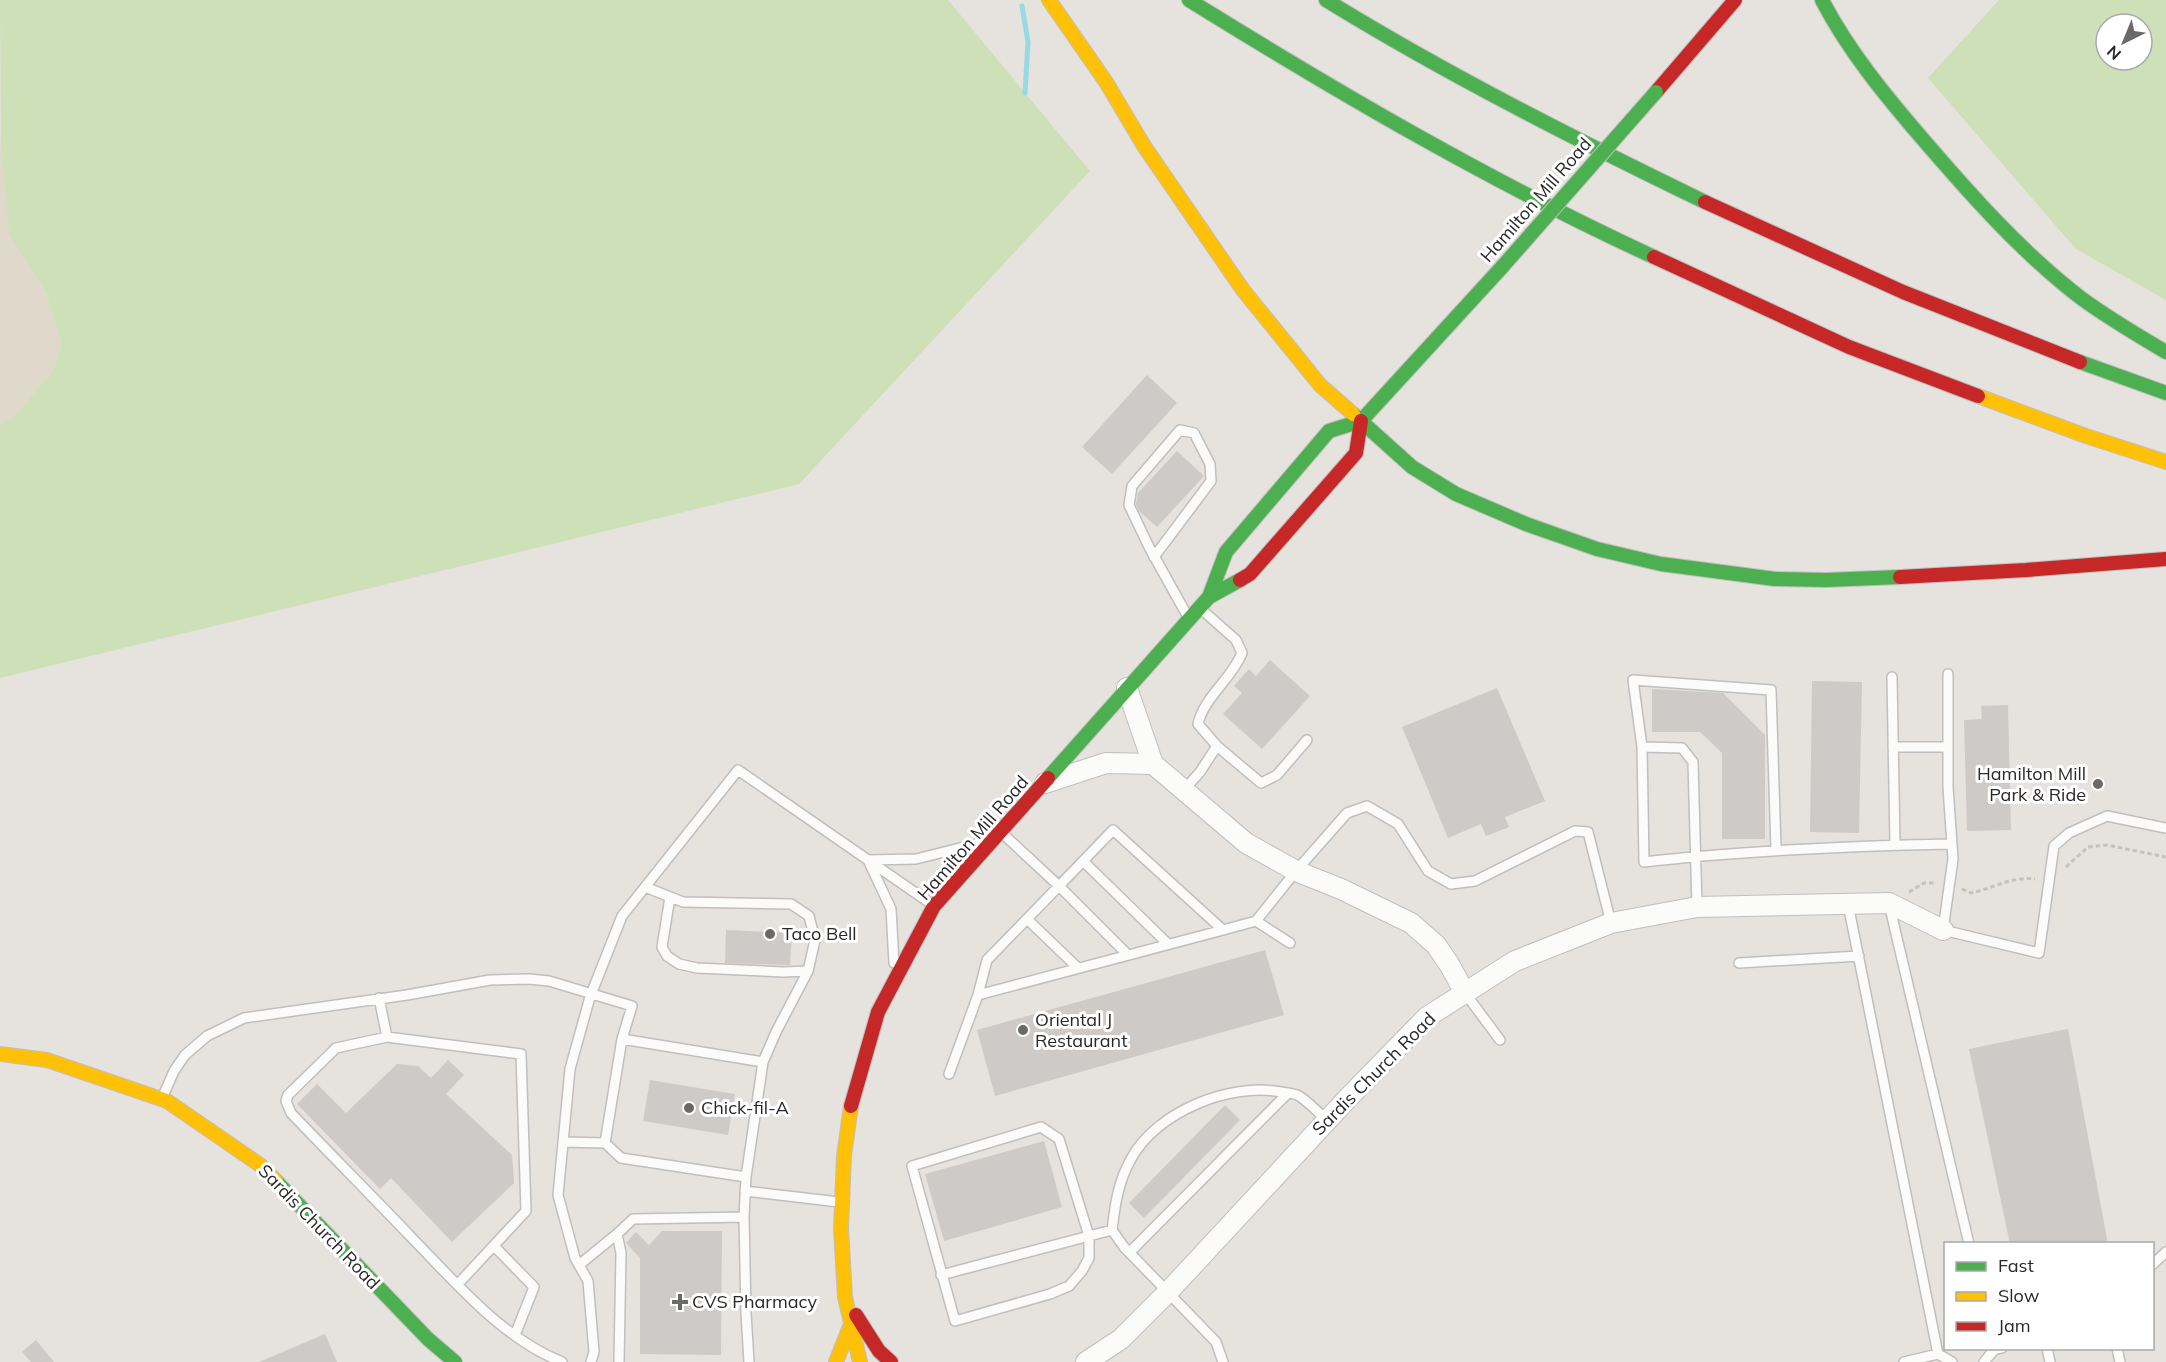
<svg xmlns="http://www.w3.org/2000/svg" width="2166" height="1362" viewBox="0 0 2166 1362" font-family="Mulish,sans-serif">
<rect width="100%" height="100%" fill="#e6e2de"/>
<path fill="#e1d8cc" d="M0 135 9 233 45 290 62 344 53 371 13 417 0 425Z"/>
<path fill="#cde0b8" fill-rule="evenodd" d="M0 0H948L1090 171 799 484 0 678V425L13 417 53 371 62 344 45 290 9 234 1 153Z
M1999 0H2166V300L2076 249 1928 78ZM2106 24H2142V60H2106Z"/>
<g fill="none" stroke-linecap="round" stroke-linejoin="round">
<path stroke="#95dae4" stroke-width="5" d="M1022 6 1028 42 1025 93"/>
</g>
<path fill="#cdcac8" d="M1147 375 1177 403 1112 474 1082 447Z
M1177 451 1204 476 1157 527 1139 511 1136 504 1138 493Z
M1270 660 1310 696 1262 749 1223 714 1242 693 1234 686 1249 669 1256 676Z
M1812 681 1862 682 1859 833 1810 832Z
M1497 688 1545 801 1505 817 1509 827 1486 836 1481 824 1448 838 1402 727Z
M1652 689 1723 693 1765 735V839H1722V753L1700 732H1652Z
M2008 705 2011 830 1967 831 1964 720 1982 719 1981 706Z
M726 930 792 933 790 965 725 963Z
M1265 950 1284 1015 995 1096 977 1030Z
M2068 1029 2108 1244H2010L1969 1049Z
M448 1060 464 1075 446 1094 512 1155 514 1183 452 1242 391 1178 380 1189 297 1104 317 1084 346 1113 397 1064 418 1066 431 1078Z
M650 1080 735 1094 728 1135 643 1121Z
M1225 1105 1240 1120 1144 1218 1129 1203Z
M1044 1141 1062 1207 944 1241 925 1174Z
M662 1231H722L721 1355 640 1354V1258L626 1243 636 1232 649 1245Z
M325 1334 337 1362H259Z
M36 1340 54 1362H31L22 1352Z"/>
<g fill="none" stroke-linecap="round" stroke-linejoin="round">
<g stroke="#c0bfbf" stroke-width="12">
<path id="lane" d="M1154 557 1211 481 1210 464 1194 433 1180 430 1132 486 1129 505 1149 547 1188 617
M1948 674V787L1953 859 1943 930 2039 953 2054 846 2069 833 2107 816 2166 828
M1892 677 1895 845
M1217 746 1261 783 1277 775 1307 740
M1642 747 1633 680 1771 690 1776 849
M1893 747H1948
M1183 791 1200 772 1217 746 1198 724C1204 697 1231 680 1242 653L1236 640 1201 609
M1002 833 1059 886 1113 830 1223 930 1256 921 1296 871 1347 813 1367 806 1398 824 1428 871 1451 884 1475 881 1575 831 1588 832 1611 923
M868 860 916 859 980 843
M1083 861 1168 944
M869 862 891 909 894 963
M645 887 683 902 791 904 809 916 815 940 808 971 776 1032 763 1062 746 1177 744 1217 746 1313 749 1362
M670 897 662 947 667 956 679 964 697 968 783 972 808 971
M1848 904 1938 1354 1904 1362
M1889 904 1969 1244
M1697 907 1693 762 1682 748 1642 747 1644 862C1747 850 1849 846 1952 844
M1027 919 1078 968
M1256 921 1290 943
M1739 963 1859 956
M1465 993 1500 1040
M978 995 987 960 1059 886 1128 955
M379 998 387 1037 336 1048 288 1095 286 1101 291 1113C331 1155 372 1196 412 1238 456 1283 502 1338 562 1362
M387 1037 521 1054 526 1211 458 1284
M949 1074 978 995 1223 930
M163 1096 174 1071 185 1055 207 1036 244 1018 407 995 490 980 529 979 549 981 632 1006 622 1039
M1041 1127 1059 1139 1089 1236V1258L1082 1271 1069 1286 1050 1294 955 1321 912 1166Z
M563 1142 605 1143 621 1158 746 1177
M605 1143 622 1039 763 1062
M745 1191 839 1202
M1112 1230C1115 1205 1118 1182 1131 1159 1156 1112 1230 1082 1281 1092 1287 1093 1294 1093 1299 1096 1309 1102 1318 1113 1327 1120
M494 1246 534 1287 515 1335
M1130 1252 1288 1093
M579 1265 617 1234
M2152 1265 2166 1252
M941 1275 1112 1230 1124 1247 1216 1342 1223 1362
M2047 1348 2050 1362
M2117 1348 2120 1362
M1938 1354 1952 1362
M591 1362 594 1352 588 1281 575 1258 558 1195 570 1069 590 997 622 916 738 770 933 905
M619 1362 621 1253 617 1234 633 1219 744 1217
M1984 1362 1994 1350 2002 1348"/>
</g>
<g stroke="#c0bfbf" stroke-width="22">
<path id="street" d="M1127 688 1153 764 1246 843 1296 871 1341 889 1411 923 1436 945 1449 964 1465 993
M1045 783 1106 763 1153 764
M1086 1362 1121 1339 1168 1292 1347 1099 1427 1017 1515 961 1611 923 1697 907 1889 903 1943 930"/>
</g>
<g stroke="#c0bfbf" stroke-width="16">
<path id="fast" d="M1189 0C1339 93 1493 183 1654 257
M1326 0C1448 75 1577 140 1705 202
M1822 0C1848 50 1884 94 1921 137 1970 194 2021 252 2081 298 2108 318 2137 335 2166 352
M2080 362 2166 393
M1353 414 1412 467 1456 494 1526 524 1597 549 1661 564 1775 579 1826 580 1900 577
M1209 597 1226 552 1329 431 1361 421 1503 266
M1048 778 1209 597 1240 580
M276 1181 428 1339 455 1362"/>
</g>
<g stroke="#c0bfbf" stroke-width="16">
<path id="slow" d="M1049 0 1106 82 1144 146 1243 290 1320 385 1353 414
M1978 396 2086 436 2166 462
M0 1054 47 1060 167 1101 260 1165 276 1181
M851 1106 844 1156 841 1229 845 1297 860 1362
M836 1362 851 1324"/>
</g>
<g stroke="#c0bfbf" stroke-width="16">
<path id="jam" d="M1656 92 1735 0
M1705 202 1903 292 2080 362
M1654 257 1849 347 1978 396
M1900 577 2026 570 2166 559
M1240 580 1250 574 1356 453 1361 421
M851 1106 878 1012 934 906 1048 778
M856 1315 879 1351 891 1362"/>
</g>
<path stroke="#c3c2c2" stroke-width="3" stroke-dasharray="4.5 3" stroke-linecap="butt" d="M2066 867 2088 847 2107 845 2166 857
M1962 889 1971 893C1994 888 2012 876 2035 879
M1909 892 1924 883H1936"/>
<use href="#lane" stroke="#fbfbfa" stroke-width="9"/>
<use href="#street" stroke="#fbfbfa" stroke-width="20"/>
<use href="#fast" stroke="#4caf50" stroke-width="14"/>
<use href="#slow" stroke="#ffc107" stroke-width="14"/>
<use href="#jam" stroke="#c62828" stroke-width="14"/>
<g stroke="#c0bfbf" stroke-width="16" stroke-linecap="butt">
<path id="fast-bridge" d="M1503 266 1656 92"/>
</g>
<use href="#fast-bridge" stroke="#4caf50" stroke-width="14"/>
</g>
<g fill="#6a6968" stroke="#fff" stroke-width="2">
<circle cx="2098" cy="784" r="6"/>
<circle cx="770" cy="934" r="6"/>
<circle cx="1023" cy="1030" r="6"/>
<circle cx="689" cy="1108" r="6"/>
<path d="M677 1293h6v6h6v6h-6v6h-6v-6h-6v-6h6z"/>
</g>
<g text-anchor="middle" stroke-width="6" stroke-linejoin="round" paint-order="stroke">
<g font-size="18" fill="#282828" stroke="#fff">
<text transform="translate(1536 200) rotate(-49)" y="6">Hamilton Mill Road</text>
<text transform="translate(973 838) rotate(-49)" y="6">Hamilton Mill Road</text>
<text transform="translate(1374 1074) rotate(-45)" y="6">Sardis Church Road</text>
<text transform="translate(319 1227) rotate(46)" y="6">Sardis Church Road</text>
</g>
<g font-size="18" fill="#282828" stroke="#fff" text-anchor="start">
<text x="2086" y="780" text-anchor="end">Hamilton Mill<tspan x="2086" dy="21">Park &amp; Ride</tspan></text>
<text x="782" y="940">Taco Bell</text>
<text x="1035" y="1026">Oriental J<tspan x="1035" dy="21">Restaurant</tspan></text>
<text x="701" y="1114">Chick-fil-A</text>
<text x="692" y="1308">CVS Pharmacy</text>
</g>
</g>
<rect x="1944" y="1242" width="210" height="108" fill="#ffffff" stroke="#a9a9a9" stroke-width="1.5"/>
<rect x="1956" y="1262" width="30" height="9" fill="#4caf50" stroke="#a9a9a9" stroke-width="1.5"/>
<text x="1998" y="1272" font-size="18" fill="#282828">Fast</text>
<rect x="1956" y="1292" width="30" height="9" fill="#ffc107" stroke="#a9a9a9" stroke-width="1.5"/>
<text x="1998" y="1302" font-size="18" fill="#282828">Slow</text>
<rect x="1956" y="1322" width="30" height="9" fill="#c62828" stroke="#a9a9a9" stroke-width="1.5"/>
<text x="1998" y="1332" font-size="18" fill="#282828">Jam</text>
<g transform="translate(2124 42) rotate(223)"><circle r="28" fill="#ffffff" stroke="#a9a9a9" stroke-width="1.5"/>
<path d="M0-4.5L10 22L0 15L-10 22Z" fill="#6a6968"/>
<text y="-9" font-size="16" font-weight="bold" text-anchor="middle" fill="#282828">N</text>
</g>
</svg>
